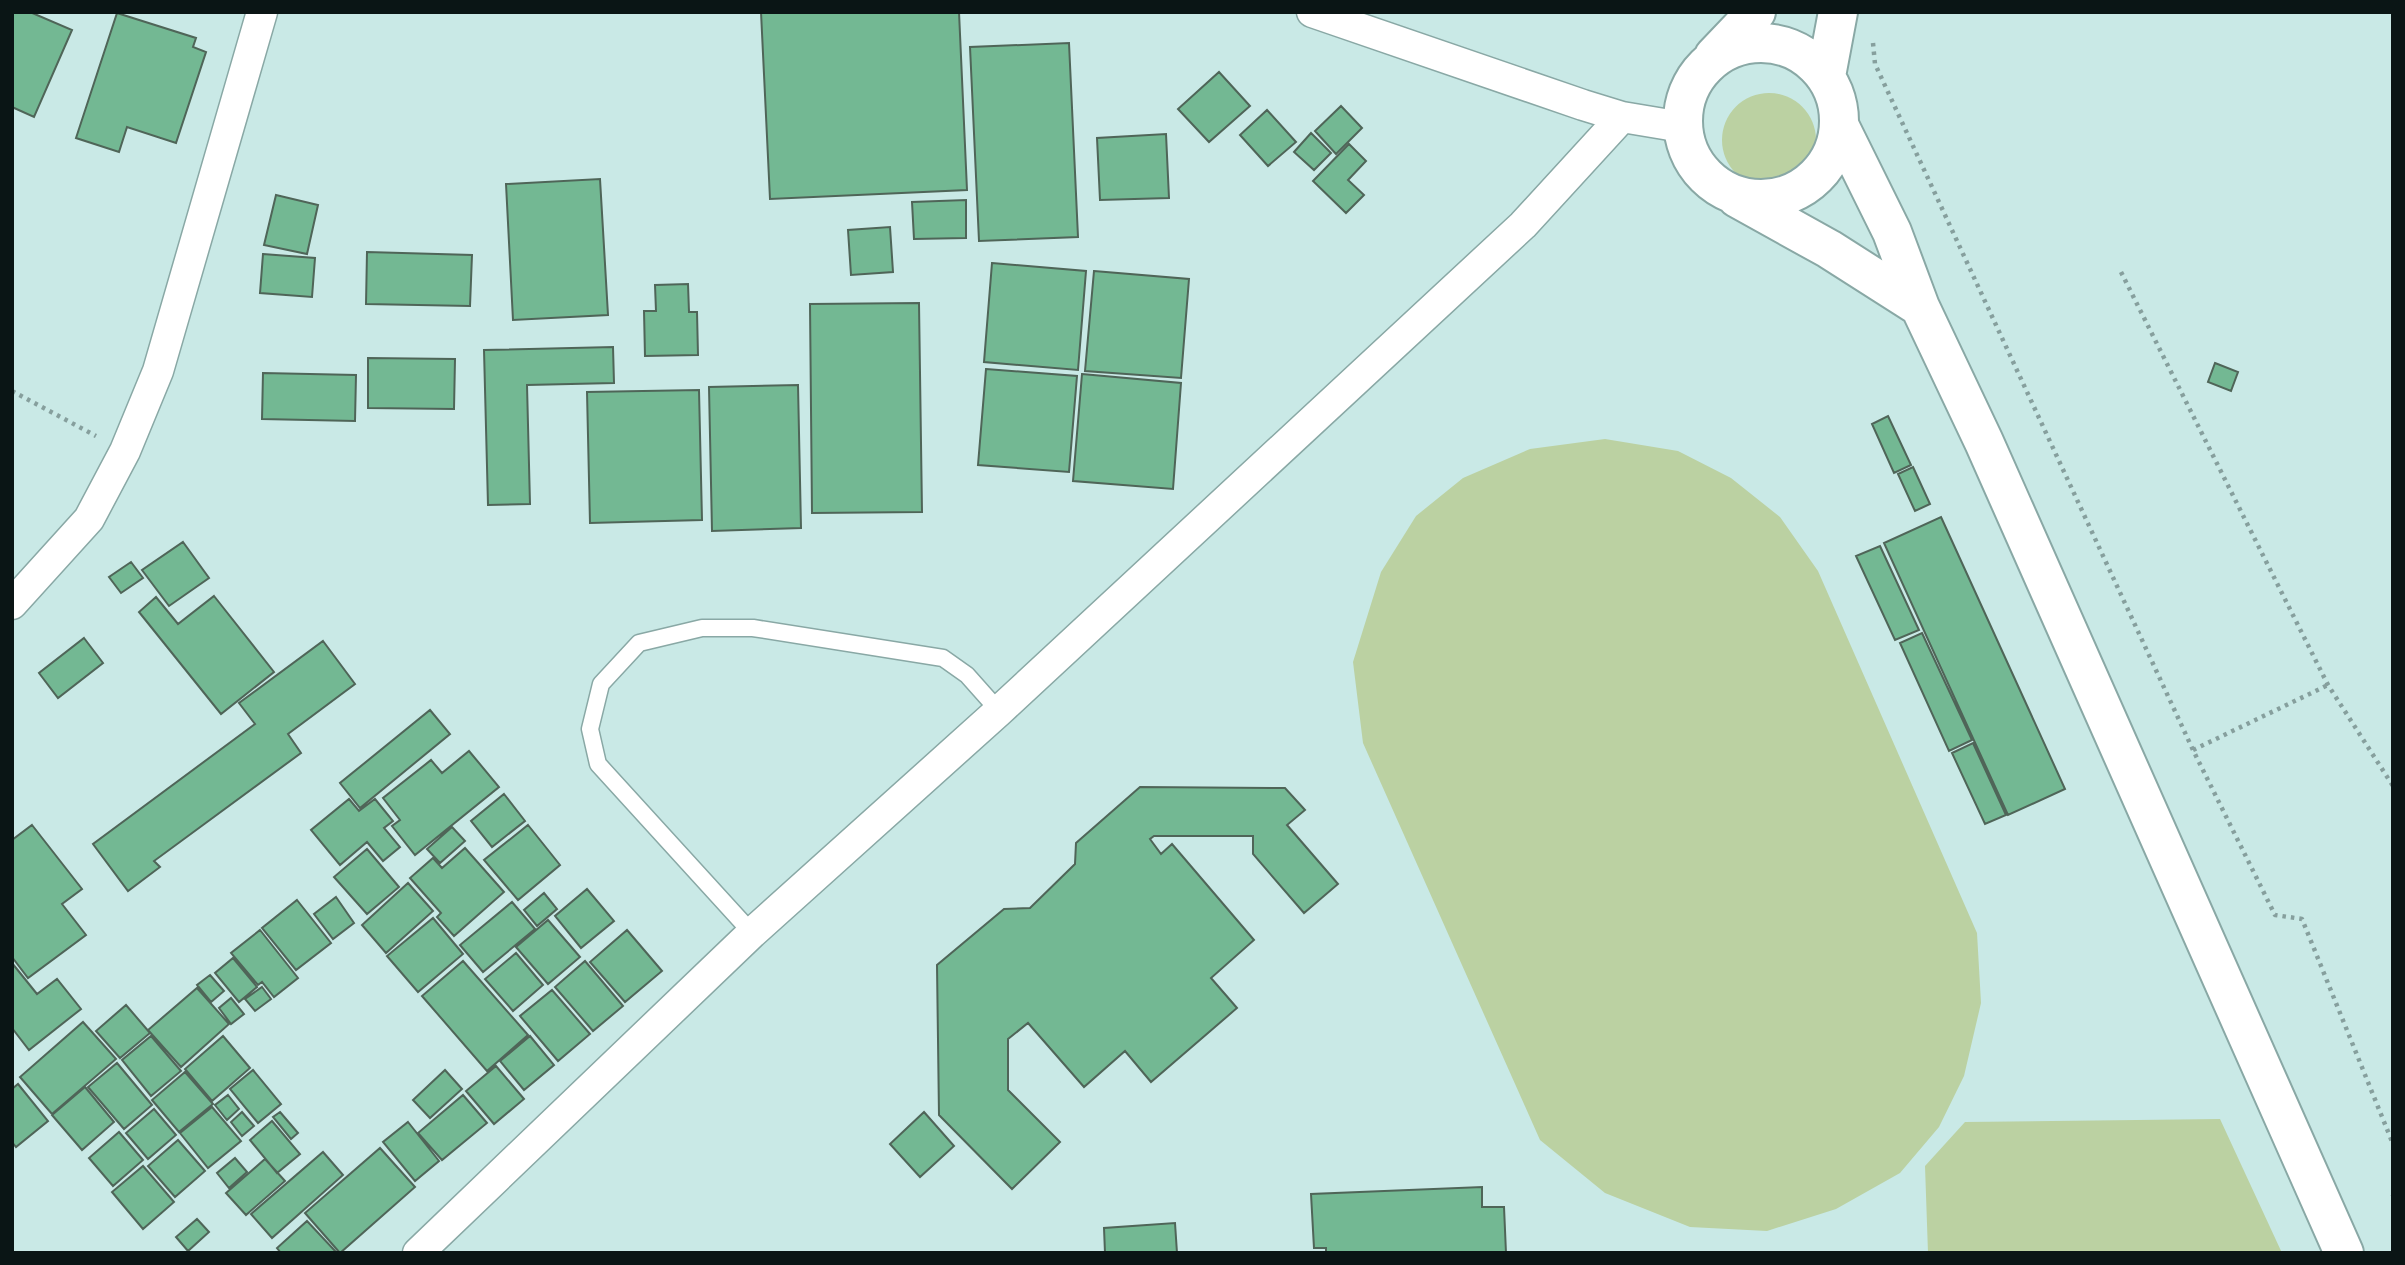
<svg xmlns="http://www.w3.org/2000/svg" width="2405" height="1265" viewBox="0 0 2405 1265" font-family="Roboto,sans-serif">
<rect width="100%" height="100%" fill="#c9e9e6"/>
<path fill="#bbd1a2" d="M1722 140a47 47 0 1 1 94 0a47 47 0 1 1-94 0Z
M1605 439 1678 451 1731 478 1780 517 1818 571 1977 933 1981 1003 1964 1076 1939 1127 1900 1173 1836 1209 1767 1231 1690 1227 1605 1193 1540 1140 1363 743 1353 662 1381 572 1416 516 1463 478 1530 449Z
M2220 1119 2282 1253H1928L1925 1166 1965 1122Z"/>
<path fill="#73b893" stroke="#4f6558" stroke-width="2" d="M12 12H30L72 30 34 117 12 107Z
M761 12H959L967 190 770 199Z
M117 13 196 38 193 47 206 52 176 143 127 127 119 152 76 138Z
M1069 43 1078 237 979 241 970 47Z
M1219 72 1250 106 1209 142 1178 109Z
M1341 106 1362 128 1336 154 1315 131Z
M1267 110 1296 142 1268 166 1240 135Z
M1311 133 1331 153 1314 170 1294 152Z
M1166 134 1169 198 1100 200 1097 138Z
M1349 144 1366 161 1348 180 1364 195 1346 213 1313 181Z
M600 179 608 315 513 320 506 184Z
M276 195 318 205 307 254 264 245Z
M966 200V238L914 239 912 202Z
M890 227 893 272 851 275 848 230Z
M367 252 472 255 470 306 366 304Z
M263 254 315 258 312 297 260 293Z
M992 263 1086 271 1078 370 984 362Z
M1094 271 1189 279 1181 378 1085 371Z
M688 284 689 312H697L698 355 645 356 644 311H656L655 285Z
M919 303 922 512 812 513 810 304Z
M613 347 614 383 527 385 530 504 488 505 484 350Z
M368 358 455 359 454 409 368 408Z
M2215 363 2238 372 2231 391 2208 382Z
M986 369 1077 376 1069 472 978 465Z
M263 373 356 375 355 421 262 419Z
M1082 374 1181 383 1173 489 1073 481Z
M798 385 801 528 712 531 709 387Z
M699 390 702 520 590 523 587 392Z
M1888 416 1911 465 1894 473 1872 424Z
M1913 467 1930 504 1915 511 1898 474Z
M1941 517 2065 789 2008 815 1884 543Z
M183 542 209 578 169 606 142 570Z
M1880 546 1919 630 1895 640 1856 556Z
M131 562 143 578 121 593 109 577Z
M214 596 274 672 221 714 139 612 156 597 178 624Z
M1922 633 1972 740 1949 751 1900 643Z
M84 638 103 663 58 698 39 673Z
M323 641 355 684 288 734 301 753 154 861 160 867 128 891 93 844 255 724 239 703Z
M430 710 450 734 360 808 340 783Z
M1973 743 2006 815 1985 824 1952 753Z
M469 751 499 787 415 855 392 826 400 820 383 798 431 760 442 773Z
M1140 787 1285 788 1305 810 1287 825 1338 884 1304 913 1253 854V836H1154L1150 839 1161 854 1172 844 1254 940 1211 978 1237 1008 1151 1082 1125 1051 1084 1087 1028 1023 1008 1039V1090L1060 1142 1012 1189 939 1115 937 965 1004 909 1030 908 1075 864 1076 843Z
M504 794 525 821 492 847 471 821Z
M349 799 359 811 375 799 393 821 384 828 400 847 383 861 367 842 340 865 311 830Z
M32 825 82 889 62 904 86 935 28 978 12 957V840Z
M528 825 560 865 518 900 484 860Z
M452 827 465 841 440 863 427 849Z
M465 848 504 892 454 936 437 917 441 913 410 878 433 858 442 868Z
M367 849 399 887 367 914 334 877Z
M408 883 433 911 386 953 362 925Z
M587 889 614 921 581 948 555 916Z
M544 893 557 909 537 926 524 910Z
M336 897 354 923 333 939 314 914Z
M297 900 331 943 296 970 262 928Z
M512 902 535 929 483 972 460 945Z
M433 918 463 954 418 992 387 956Z
M548 920 580 957 548 984 516 947Z
M260 930 298 978 274 997 262 982 258 985 231 953Z
M627 930 662 971 625 1002 590 962Z
M516 953 543 985 513 1011 485 979Z
M233 958 257 987 239 1002 215 973Z
M463 961 528 1035 487 1071 422 996Z
M585 961 623 1006 593 1031 555 987Z
M12 963 37 994 57 979 81 1009 29 1050 12 1028Z
M210 975 224 991 211 1002 197 985Z
M262 987 271 999 255 1011 245 999Z
M197 988 229 1024 181 1067 148 1030Z
M552 990 590 1034 558 1061 520 1016Z
M231 998 244 1014 231 1024 219 1008Z
M126 1005 150 1033 120 1058 96 1031Z
M83 1022 116 1059 52 1114 20 1077Z
M151 1036 181 1071 151 1096 122 1060Z
M223 1036 250 1068 212 1101 185 1069Z
M530 1036 554 1065 524 1090 500 1061Z
M117 1063 152 1105 124 1129 88 1087Z
M496 1066 524 1099 494 1124 466 1091Z
M253 1070 281 1104 258 1123 230 1089Z
M445 1070 462 1089 430 1118 413 1100Z
M185 1072 213 1104 179 1132 152 1100Z
M18 1084 48 1121 16 1147 12 1142V1089Z
M85 1087 114 1122 82 1150 52 1115Z
M228 1095 239 1109 227 1120 215 1105Z
M463 1095 487 1123 442 1160 418 1133Z
M212 1107 241 1141 208 1168 180 1133Z
M154 1109 176 1135 148 1159 126 1133Z
M242 1112 254 1126 242 1136 231 1122Z
M280 1112 298 1133 291 1139 273 1117Z
M924 1112 954 1146 920 1177 890 1144Z
M272 1121 300 1154 277 1173 250 1140Z
M408 1122 439 1161 415 1181 383 1142Z
M119 1132 143 1160 113 1186 89 1158Z
M178 1140 205 1171 175 1197 148 1166Z
M380 1148 415 1187 340 1253 305 1213Z
M323 1152 343 1175 272 1238 251 1214Z
M235 1158 247 1172 229 1188 217 1173Z
M265 1159 285 1181 246 1215 226 1193Z
M143 1166 174 1202 143 1229 112 1192Z
M1482 1187V1207H1504L1506 1253H1326V1248H1314L1311 1194Z
M197 1219 209 1232 188 1251 176 1237Z
M307 1221 337 1253H281L277 1248Z
M1175 1223 1177 1253H1105L1104 1228Z"/>
<g fill="none" stroke-linecap="round" stroke-linejoin="round">
<g stroke="#89a8a5" stroke-width="19">
<path id="lane" d="M752 933 598 764 590 729 601 684 639 643 702 628H753L943 658 967 675 999 711"/>
</g>
<g stroke="#89a8a5" stroke-width="33">
<path id="street" d="M1312 12 1583 105 1622 117 1682 127
M12 604 89 519 125 451 158 371 262 12
M418 1253 752 933 999 711 1523 225 1622 117"/>
</g>
<g stroke="#89a8a5" stroke-width="42">
<path id="secondary" d="M1683 121a78 78 0 1 1 156 0a78 78 0 1 1-156 0Z
M1714 56 1756 12
M1826 76 1838 12
M1840 127 1892 232 1920 307 1984 442 2344 1253
M1737 198 1829 249 1920 307"/>
</g>
<path stroke="#869f9d" stroke-width="4.5" stroke-dasharray="3.5 5" stroke-linecap="butt" d="M1873 43 1875 64 2193 750 2275 915 2302 919 2393 1144
M2121 272 2328 685 2393 786
M12 391 96 436
M2193 750 2328 685
M2393 1195V1196"/>
<use href="#lane" stroke="#fff" stroke-width="16"/>
<use href="#street" stroke="#fff" stroke-width="30"/>
<use href="#secondary" stroke="#fff" stroke-width="38"/>
</g>
<rect width="2405" height="1265" fill="none" stroke="#0a1515" stroke-width="28"/>
</svg>
